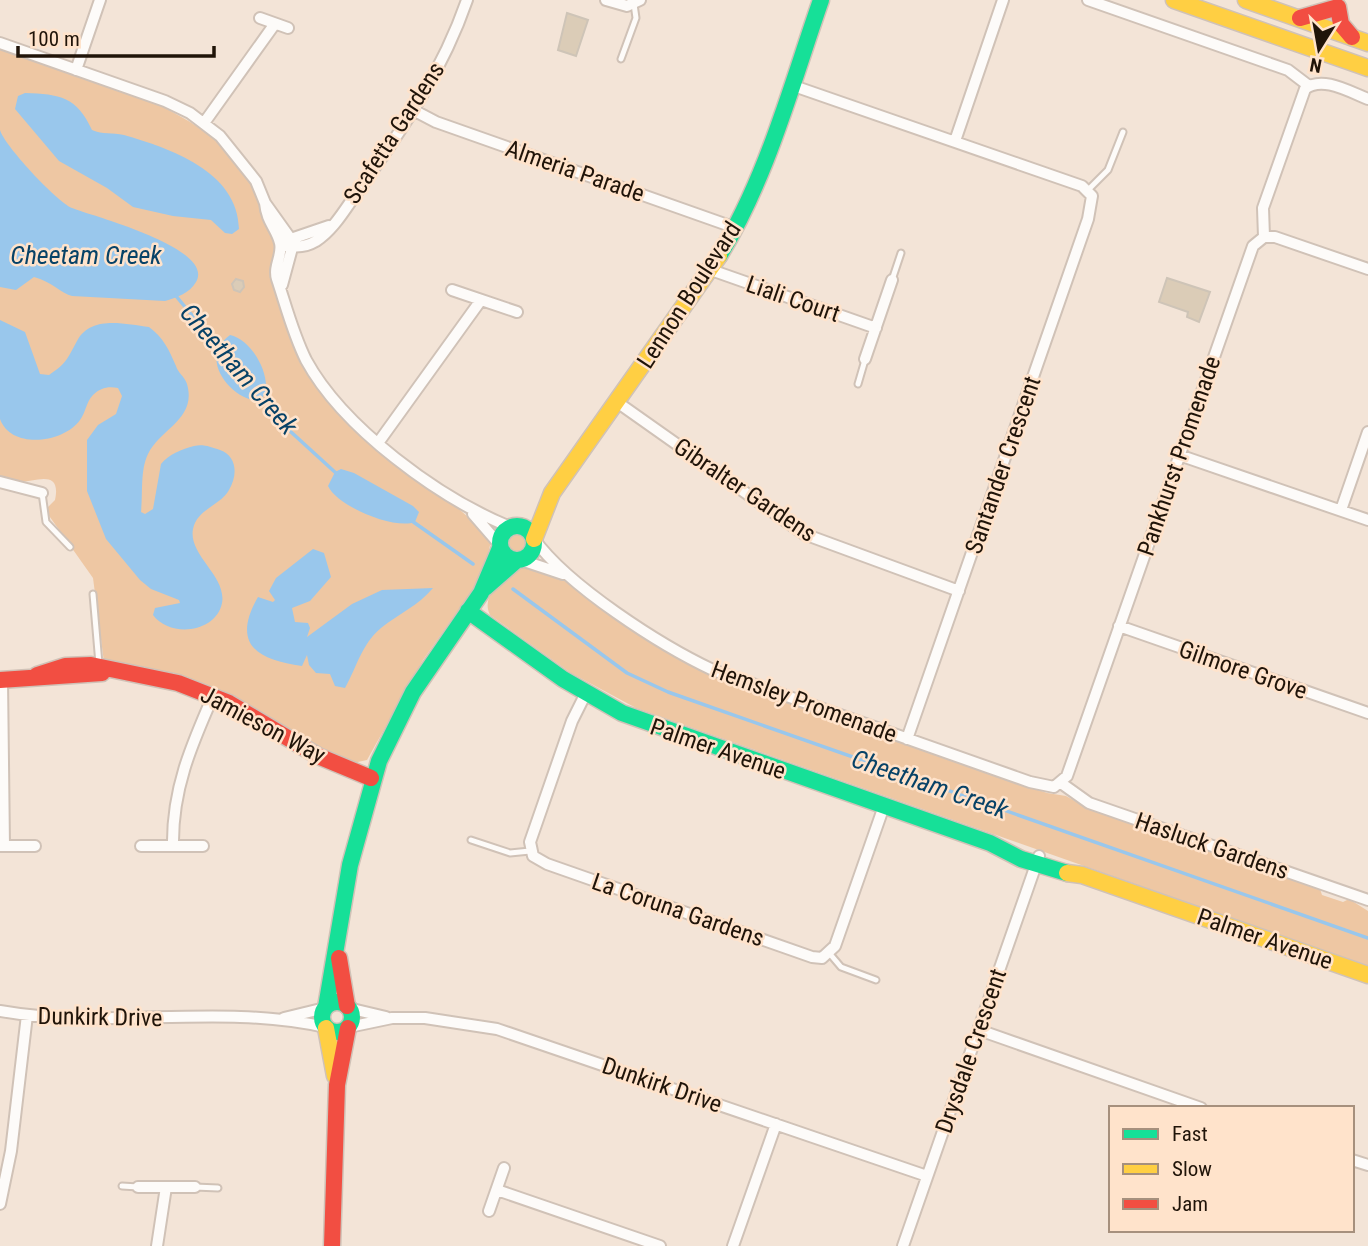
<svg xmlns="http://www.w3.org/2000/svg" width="1368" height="1246" viewBox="0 0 1368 1246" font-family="'Roboto Condensed',sans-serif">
<rect width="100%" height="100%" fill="#f3e4d7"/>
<path fill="#eec7a3" d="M0 49C83 78 206 102 252 183 259 196 260 210 266 223 268 229 274 235 275 242 280 262 276 285 280 305 286 334 301 363 317 387 362 453 441 481 491 541L483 575 423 660 367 760 353 763 338 756C300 738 267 713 230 695 190 675 148 667 104 662L93 578 45 510 55 500C62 467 33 483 18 482 12 482 6 479 0 478Z
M508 543a9 9 0 1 1 18 0a9 9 0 1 1-18 0Z
M524 566 559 577 646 638 705 672 1047 793 1066 796 1089 809 1320 889 1322 895 1343 902 1349 899 1368 911V966L636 708 571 673 490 615C480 594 504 580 518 567Z"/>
<path fill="#99c7ec" d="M25 93C60 94 77 97 92 130 103 135 112 132 124 135 169 148 238 171 239 229L232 234 225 233 211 220 173 216 133 207 107 188 59 161 15 109 18 96Z
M0 130C4 145 56 201 72 208 92 216 216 248 196 282 190 293 176 298 165 301L72 296C62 294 51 281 34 277L16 290 0 287Z
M0 320 25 332 40 374 49 375C67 363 67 359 77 341 91 315 124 324 149 327 164 338 169 350 176 366 178 373 185 377 187 384 197 419 161 428 148 454 140 470 143 495 141 512L145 514 153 509 161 464C169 454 182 449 194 446 204 444 210 447 220 450 237 456 238 475 229 490 220 506 197 509 193 529 188 555 227 576 222 603 216 633 170 638 153 615L155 608 180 603 179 600 151 589 140 580 106 539 87 491V440L98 425 116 414 122 396 118 388C108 386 100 388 93 395 86 402 86 412 80 420 64 443 11 450 0 419Z
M230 335C249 339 266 366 266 386 266 427 185 367 230 335Z
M341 469 354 473 413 506 419 512 415 522C394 530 337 506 328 486L335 472Z
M313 549 324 553 331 577 310 601 292 608 295 622 308 623 310 628 307 637 352 604 382 590 433 588C418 606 398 614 381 628 361 645 357 667 345 688L335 686 330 674 316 673 309 665 307 655 302 666C257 660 231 644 258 597L273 602 275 600 269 591 276 578Z"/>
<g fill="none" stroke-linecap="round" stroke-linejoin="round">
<path stroke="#99c7ec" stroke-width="3.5" d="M176 296 220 349
M259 395 279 421 337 474
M412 521 473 564
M513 589 627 673 668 692 1368 938"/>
</g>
<path fill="#dbccb7" stroke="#cec4b7" stroke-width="2" d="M567 13 588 20 576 56 558 50Z
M1167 278 1210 292 1199 322 1187 317 1188 312 1159 302Z
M236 279 243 281 244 287 240 292 234 290 232 284Z"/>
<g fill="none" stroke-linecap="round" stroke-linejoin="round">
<g stroke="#d0c2b7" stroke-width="9">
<path id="lane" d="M621 59 636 18 634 4
M1088 190 1108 170 1123 132
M892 280 901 253
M858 384 865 360
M42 493 46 522 70 547
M93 594 99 664
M471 840 510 853 530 851
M830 954 841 967 876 980
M122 1186 138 1187
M195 1187 218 1188"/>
</g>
<g stroke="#d0c2b7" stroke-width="14">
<path id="street" d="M606 0 627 6 640 0
M1088 0 1288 70 1309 86
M260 18 288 28
M0 43 165 101 190 113 220 136 256 181 265 203 290 238 292 248 282 285
M76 70 100 0
M791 85 1082 186 1092 196 1088 219 907 739
M415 111 436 122 736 228
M204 123 274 25
M955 141 1003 0
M265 203C267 223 276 227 280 243 283 255 273 266 277 279 286 306 293 334 306 360 343 428 439 498 510 527
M1264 237 1263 208 1305 89C1322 75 1350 92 1368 99
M285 241 329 226
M285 245C297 248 306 247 316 241 335 229 348 204 361 187 404 127 443 70 467 0
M711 270 876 328
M452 290 517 312
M865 359 892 280
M617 402 804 534 959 591
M378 443 481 300
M1179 455 1368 520
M0 482 42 493
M1341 510 1368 432
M473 514 499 544
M534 539C568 586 660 645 713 670L1030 782 1054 787 1067 776 1253 246 1264 237H1275L1368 269
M521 560 563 574
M1119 626 1368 713
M2 680 4 846
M586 693 572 721 530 842 533 856 547 864 812 957 822 958 835 946 884 806
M1061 783 1089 803 1368 900
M0 846H35
M141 846H203
M173 846C172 790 191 746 213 696
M348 1008 386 1017
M0 1011C107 1030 219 1003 325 1027
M284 1018 325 1008
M349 1027 392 1018H425L497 1029 927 1176
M979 1030 1201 1108
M1352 1160 1368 1165
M138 1187H195
M497 1190 660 1246
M0 1204 11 1151 27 1015
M489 1211 504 1168
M157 1246 166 1187
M733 1246 776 1124
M903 1246 1039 856"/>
</g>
<g stroke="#d0c2b7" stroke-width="19">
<path id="fast" d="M719 256C767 178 791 86 821 0
M500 543a17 17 0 1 1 34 0a17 17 0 1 1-34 0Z
M485 588 517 560
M468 611 563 679 622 713 990 843 1021 859 1067 873
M322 1017a15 15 0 1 1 30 0a15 15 0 1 1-30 0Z
M326 1007 350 865 379 761 413 692 481 593 500 548"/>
</g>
<g stroke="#d0c2b7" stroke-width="19">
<path id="slow" d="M1174 0 1368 68
M1246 0 1368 43
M534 539 552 493 719 256
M1067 873 1082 875 1368 975
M326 1028 335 1076"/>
</g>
<g stroke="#d0c2b7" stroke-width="19">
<path id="jam" d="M1300 18 1338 7 1341 24 1352 37
M37 675 65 666 91 665 178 683 229 703 318 756 371 778
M0 680 102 673
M339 958 347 1006
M332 1246 337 1085 348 1028"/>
</g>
<use href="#lane" stroke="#fdfbf9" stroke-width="5"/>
<use href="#street" stroke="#fdfbf9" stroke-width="10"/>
<use href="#fast" stroke="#16e098" stroke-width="16"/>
<use href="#slow" stroke="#ffcf43" stroke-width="16"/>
<use href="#jam" stroke="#f24e42" stroke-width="16"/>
</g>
<g text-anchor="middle" stroke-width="5" stroke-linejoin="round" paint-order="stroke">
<g font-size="24" fill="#201409" stroke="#ffe3cb">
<text transform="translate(394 133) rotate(-57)" y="8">Scafetta Gardens</text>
<text transform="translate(575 171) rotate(19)" y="8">Almeria Parade</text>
<text transform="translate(689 295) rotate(-57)" y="8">Lennon Boulevard</text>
<text transform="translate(793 299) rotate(19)" y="8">Liali Court</text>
<text transform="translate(1179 456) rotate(-71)" y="8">Pankhurst Promenade</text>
<text transform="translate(1003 465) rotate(-71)" y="8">Santander Crescent</text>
<text transform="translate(745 490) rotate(34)" y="8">Gibralter Gardens</text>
<text transform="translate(1243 670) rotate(19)" y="8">Gilmore Grove</text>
<text transform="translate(804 702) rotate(20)" y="8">Hemsley Promenade</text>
<text transform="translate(263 725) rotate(28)" y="8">Jamieson Way</text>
<text transform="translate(718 749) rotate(19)" y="8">Palmer Avenue</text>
<text transform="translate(1212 846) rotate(19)" y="8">Hasluck Gardens</text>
<text transform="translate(678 910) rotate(19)" y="8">La Coruna Gardens</text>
<text transform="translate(1265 939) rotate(19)" y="8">Palmer Avenue</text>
<text transform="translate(100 1017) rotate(1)" y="8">Dunkirk Drive</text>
<text transform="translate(971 1051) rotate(-71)" y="8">Drysdale Crescent</text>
<text transform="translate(662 1085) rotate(19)" y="8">Dunkirk Drive</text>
</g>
<g font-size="26" font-style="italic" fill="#074267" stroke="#ffe3cb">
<text x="86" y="264">Cheetam Creek</text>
<text transform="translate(239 369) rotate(49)" y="9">Cheetham Creek</text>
<text transform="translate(930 784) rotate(19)" y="9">Cheetham Creek</text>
</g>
</g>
<rect x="1109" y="1106" width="245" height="126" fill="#ffe3cb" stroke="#a6907d" stroke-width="2"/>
<rect x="1123" y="1129" width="35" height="10" fill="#16e098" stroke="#a6907d" stroke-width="2"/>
<text x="1172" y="1141" font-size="21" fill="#201409">Fast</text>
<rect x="1123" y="1164" width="35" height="10" fill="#ffcf43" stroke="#a6907d" stroke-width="2"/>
<text x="1172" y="1176" font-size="21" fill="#201409">Slow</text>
<rect x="1123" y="1199" width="35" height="10" fill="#f24e42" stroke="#a6907d" stroke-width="2"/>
<text x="1172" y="1211" font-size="21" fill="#201409">Jam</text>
<g transform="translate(1319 49) rotate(191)" stroke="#ffe3cb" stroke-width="5" paint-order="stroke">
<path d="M0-5L12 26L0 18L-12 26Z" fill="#201409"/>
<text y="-10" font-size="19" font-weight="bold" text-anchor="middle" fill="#201409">N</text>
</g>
<path d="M18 46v10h196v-10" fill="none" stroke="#201409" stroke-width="3.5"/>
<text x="28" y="46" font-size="21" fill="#201409" stroke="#ffe3cb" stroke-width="5" paint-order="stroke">100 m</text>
</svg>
